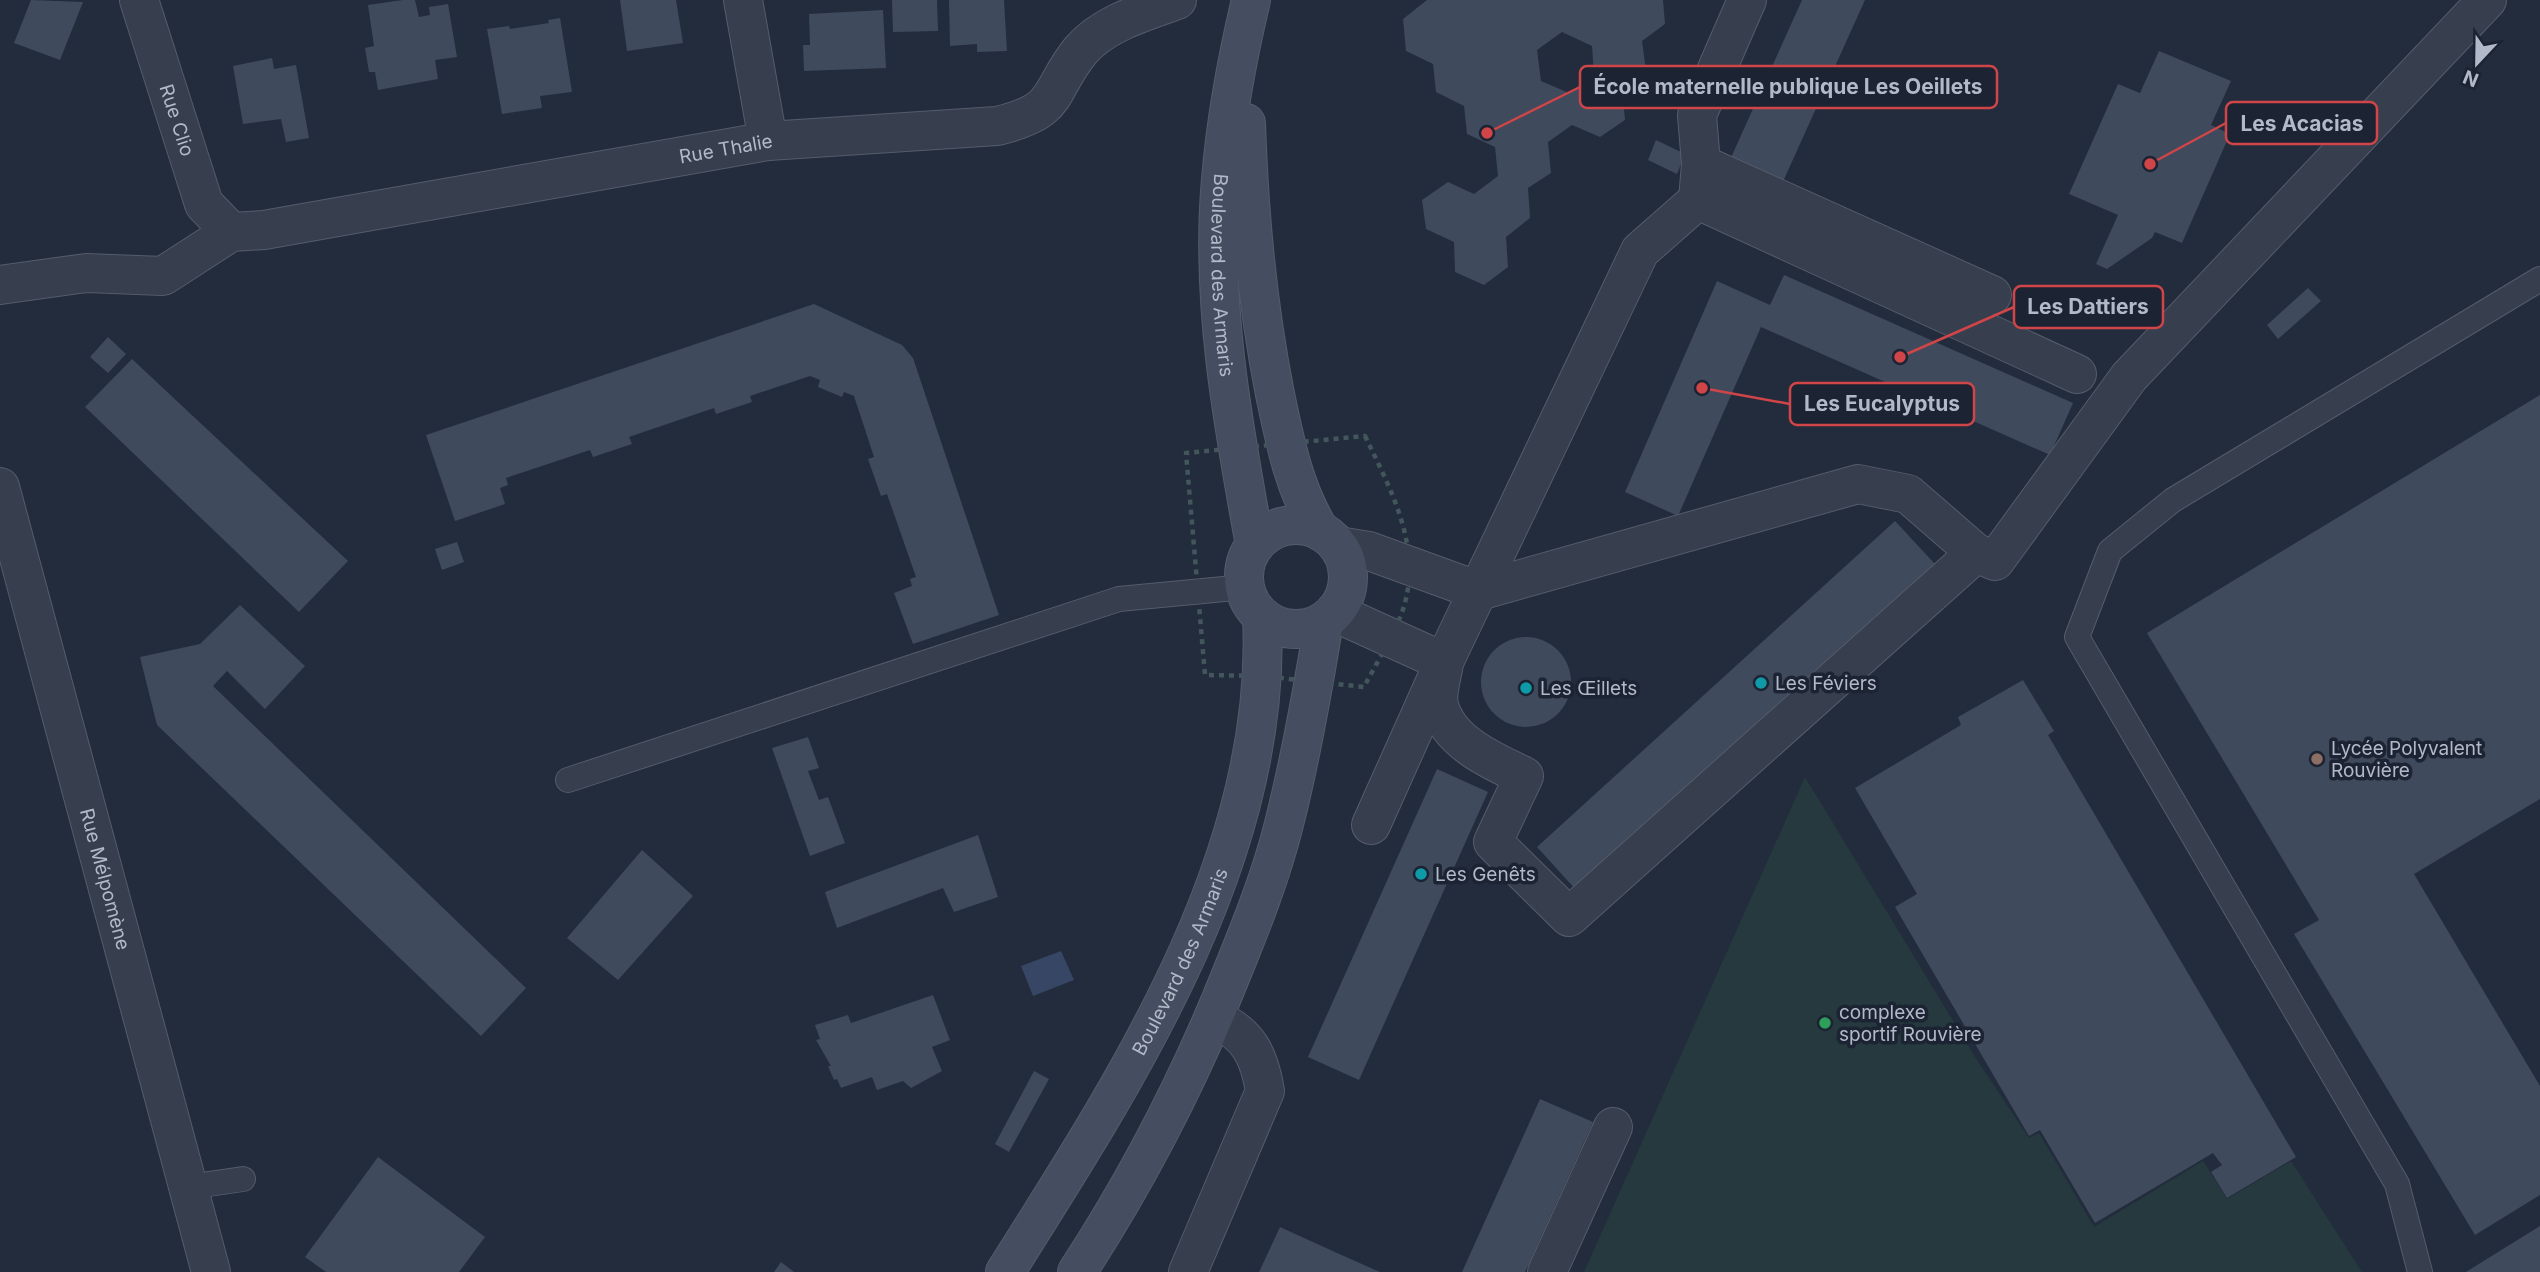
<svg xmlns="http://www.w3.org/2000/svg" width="2540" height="1272" viewBox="0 0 2540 1272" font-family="Inter,sans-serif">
<rect width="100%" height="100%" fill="#232c3d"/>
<path fill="#25393e" d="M1805 777 1975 1057 2029 1138 2039 1133 2094 1227 2203 1161 2227 1199 2291 1161 2362 1272H1584Z"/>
<path fill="#364664" d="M1061 951 1074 980 1033 996 1021 966Z"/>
<path fill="#3f4a5c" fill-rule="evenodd" d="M31 0 83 2 60 60 14 43Z
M403 0H415L419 17 430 15 429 7 448 4 457 57 435 60 438 79 378 90 375 72H369L365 48 374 46 368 5Z
M620 0H676L683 43 627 51Z
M892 0H937L938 31 893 32Z
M949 0H1004L1007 51 977 52V44L950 46Z
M1427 0H1663L1665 24 1642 41 1646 71 1622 87 1625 120 1600 137 1572 125 1548 142 1551 173 1528 188 1530 218 1506 237 1508 267 1484 285 1455 272 1454 242 1426 229 1422 200 1448 182 1474 194 1498 176 1495 147 1467 134 1464 106 1436 92 1433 64 1406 51 1403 19ZM1562 32 1592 46 1594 75 1569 93 1541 81 1537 50Z
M1802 0H1865L1781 186 1729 162Z
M883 10 886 68 804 71 803 45H810L809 14Z
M560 18 572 92 540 96 542 108 502 114 487 29 509 26 510 29 549 23 548 20Z
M2159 51 2231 81 2211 125 2230 134 2182 243 2155 232 2152 238 2107 269 2096 264 2118 215 2069 194 2118 84 2140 93Z
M272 58 274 69 296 65 309 138 286 142 281 119 243 124 233 66Z
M1656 140 1685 154 1677 174 1648 160Z
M1784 275 2073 403 2050 455 1761 327 1678 516 1625 492 1717 281 1770 305Z
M2308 288 2321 301 2278 339 2267 325Z
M814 304 902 345 913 358 999 615 913 644 894 593 912 586 910 579 916 577 887 494 881 496 868 459 874 457 854 396 844 392 842 397 818 387 820 380 810 376 750 396 752 402 716 414 714 408 629 437 632 444 593 457 590 450 506 478 508 485 500 488 505 504 455 521 426 435Z
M108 337 126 354 108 373 90 357Z
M132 359 348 561 299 612 85 407Z
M2540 395V799L2414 874 2540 1086V1195L2475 1235 2294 934 2319 920 2147 633Z
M1895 521 1935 564 1577 891 1537 847Z
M457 542 464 562 442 570 435 549Z
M240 605 305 666 265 709 227 671 213 686 526 988 481 1036 157 725 140 657 200 644Z
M1481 682a45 45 0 1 1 90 0a45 45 0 1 1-90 0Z
M2023 680 2054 731 2048 735 2296 1157 2227 1198 2211 1172 2222 1165 2213 1153 2095 1223 2040 1130 2029 1136 1895 907 1917 894 1855 788 1961 725 1958 717Z
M808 737 819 768 808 771 819 800 828 797 845 843 810 856 772 748Z
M1437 769 1488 792 1359 1080 1308 1057Z
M978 835 998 897 954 912 943 888 837 928 825 892Z
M642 850 693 896 618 980 567 938Z
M933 995 950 1040 932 1047 942 1071 911 1088 903 1081 877 1090 872 1077 841 1088 837 1079 834 1080 828 1066H831L816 1040 820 1039 815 1025 848 1015 851 1023Z
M1034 1071 1049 1079 1009 1152 995 1144Z
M1540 1099 1593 1122 1525 1272H1462Z
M378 1157 485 1237 459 1272H326L305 1257Z
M2540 1226V1272H2466L2482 1262Z
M1280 1227 1337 1253 1380 1272H1259Z
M781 1262 794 1272H774Z"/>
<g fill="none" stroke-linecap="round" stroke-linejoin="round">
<g stroke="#555c6b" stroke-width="26">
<path id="lane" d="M568 780 1119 599 1245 587
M188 1187 243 1179
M2420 1272 2397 1184 2077 637 2110 551 2173 500 2540 279"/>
</g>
<g stroke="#555c6b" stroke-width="40">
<g id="street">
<path id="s1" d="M139 0 204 204 231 232"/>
<path d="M743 0 768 141"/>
<path d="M1701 164 1992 295"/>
<path d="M1698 200 2077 374"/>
<path id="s2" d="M231 232 264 230 768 141 997 126C1063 110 1046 93 1081 50 1104 23 1145 12 1177 0"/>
<path d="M0 285 86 273 163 276 231 232"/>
<path id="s3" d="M0 487 211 1272"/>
<path d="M1338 546 1369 551 1479 591 1858 484 1908 494 1976 553"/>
<path d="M1334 612 1444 662"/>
<path d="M1444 662C1443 674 1436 693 1439 705 1448 742 1492 761 1524 776L1493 842 1569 917 1976 553 1995 561 2129 377 2487 0"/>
<path d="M1371 825 1444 662 1640 251 1698 200 1701 164 1697 115 1747 0"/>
<path d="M1188 1272 1265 1091C1259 1054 1248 1034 1214 1018"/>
<path d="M1547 1272 1613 1127"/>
</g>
</g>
<g stroke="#555c6b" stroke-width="40">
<g id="secondary">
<path id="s4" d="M1251 0C1237 59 1226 119 1221 179 1210 301 1233 425 1255 545"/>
<path d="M1246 123C1249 215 1257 304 1275 394 1285 442 1294 489 1320 531"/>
<circle cx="1296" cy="577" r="52"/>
<path id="s5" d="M1005 1272C1127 1079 1274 855 1262 617"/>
<path d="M1077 1272C1139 1177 1189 1080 1231 975 1251 926 1271 876 1284 824 1301 757 1313 689 1324 621"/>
</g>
</g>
<path stroke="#43565b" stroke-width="4.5" stroke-dasharray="5 5" stroke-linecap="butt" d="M1365 436C1392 492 1425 552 1401 615 1391 640 1376 664 1364 687L1262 676 1205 675 1186 453Z"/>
<use href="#lane" stroke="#373e4d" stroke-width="24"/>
<use href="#street" stroke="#373e4d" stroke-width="38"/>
<use href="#secondary" stroke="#454d60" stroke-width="38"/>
</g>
<g fill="#0f9aa8" stroke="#1c2332" stroke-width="2.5">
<circle cx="1761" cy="683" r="7"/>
<circle cx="1526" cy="688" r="7"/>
<circle cx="1421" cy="874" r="7"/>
</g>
<circle fill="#8d6e63" stroke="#1c2332" stroke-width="2.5" cx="2317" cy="759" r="7"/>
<circle fill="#2e9e5b" stroke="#1c2332" stroke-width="2.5" cx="1825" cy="1023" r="7"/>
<g text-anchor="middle" stroke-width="7" stroke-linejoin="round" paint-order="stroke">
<g font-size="19" fill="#b2b9c8" stroke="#1c2332">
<text dy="7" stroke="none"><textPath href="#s1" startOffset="126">Rue Clio</textPath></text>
<text dy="7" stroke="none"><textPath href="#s2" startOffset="502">Rue Thalie</textPath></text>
<text dy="7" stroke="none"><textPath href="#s4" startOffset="278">Boulevard des Armaris</textPath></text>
<text dy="7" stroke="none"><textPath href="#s3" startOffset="406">Rue Mélpomène</textPath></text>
<text dy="7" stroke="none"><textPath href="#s5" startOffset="357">Boulevard des Armaris</textPath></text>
</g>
<g font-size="19" fill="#b2b9c8" stroke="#1c2332" text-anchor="start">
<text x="1775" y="690">Les Féviers</text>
<text x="1540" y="695">Les Œillets</text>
<text x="2331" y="755">Lycée Polyvalent<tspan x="2331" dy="22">Rouvière</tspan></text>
<text x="1435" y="881">Les Genêts</text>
<text x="1839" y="1019">complexe<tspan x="1839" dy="22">sportif Rouvière</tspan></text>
</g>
</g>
<path fill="none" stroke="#cf4548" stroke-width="2.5" d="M1487 133L1580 87M2150 164L2226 123M1900 357L2014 307M1702 388L1790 404"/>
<g fill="#cf4548" stroke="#1c2332" stroke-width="2.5">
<circle cx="1487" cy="133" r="7"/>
<circle cx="2150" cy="164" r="7"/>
<circle cx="1900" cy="357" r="7"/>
<circle cx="1702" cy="388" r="7"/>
</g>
<g fill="#1c2332" stroke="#cf4548" stroke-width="2.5">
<rect x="1580" y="66" width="417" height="42" rx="7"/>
<rect x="2226" y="102" width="151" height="42" rx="7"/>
<rect x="2014" y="286" width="149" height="42" rx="7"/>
<rect x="1790" y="383" width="184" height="42" rx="7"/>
</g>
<g font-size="21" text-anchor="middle" font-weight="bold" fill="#b2b9c8">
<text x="1788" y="94">École maternelle publique Les Oeillets</text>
<text x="2302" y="131">Les Acacias</text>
<text x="2088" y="314">Les Dattiers</text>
<text x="1882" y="411">Les Eucalyptus</text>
</g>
<g transform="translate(2477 63) rotate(202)" stroke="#1c2332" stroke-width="5" paint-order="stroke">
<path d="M0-5L12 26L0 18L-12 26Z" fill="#b2b9c8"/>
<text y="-10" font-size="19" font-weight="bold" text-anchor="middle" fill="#b2b9c8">N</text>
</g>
</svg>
